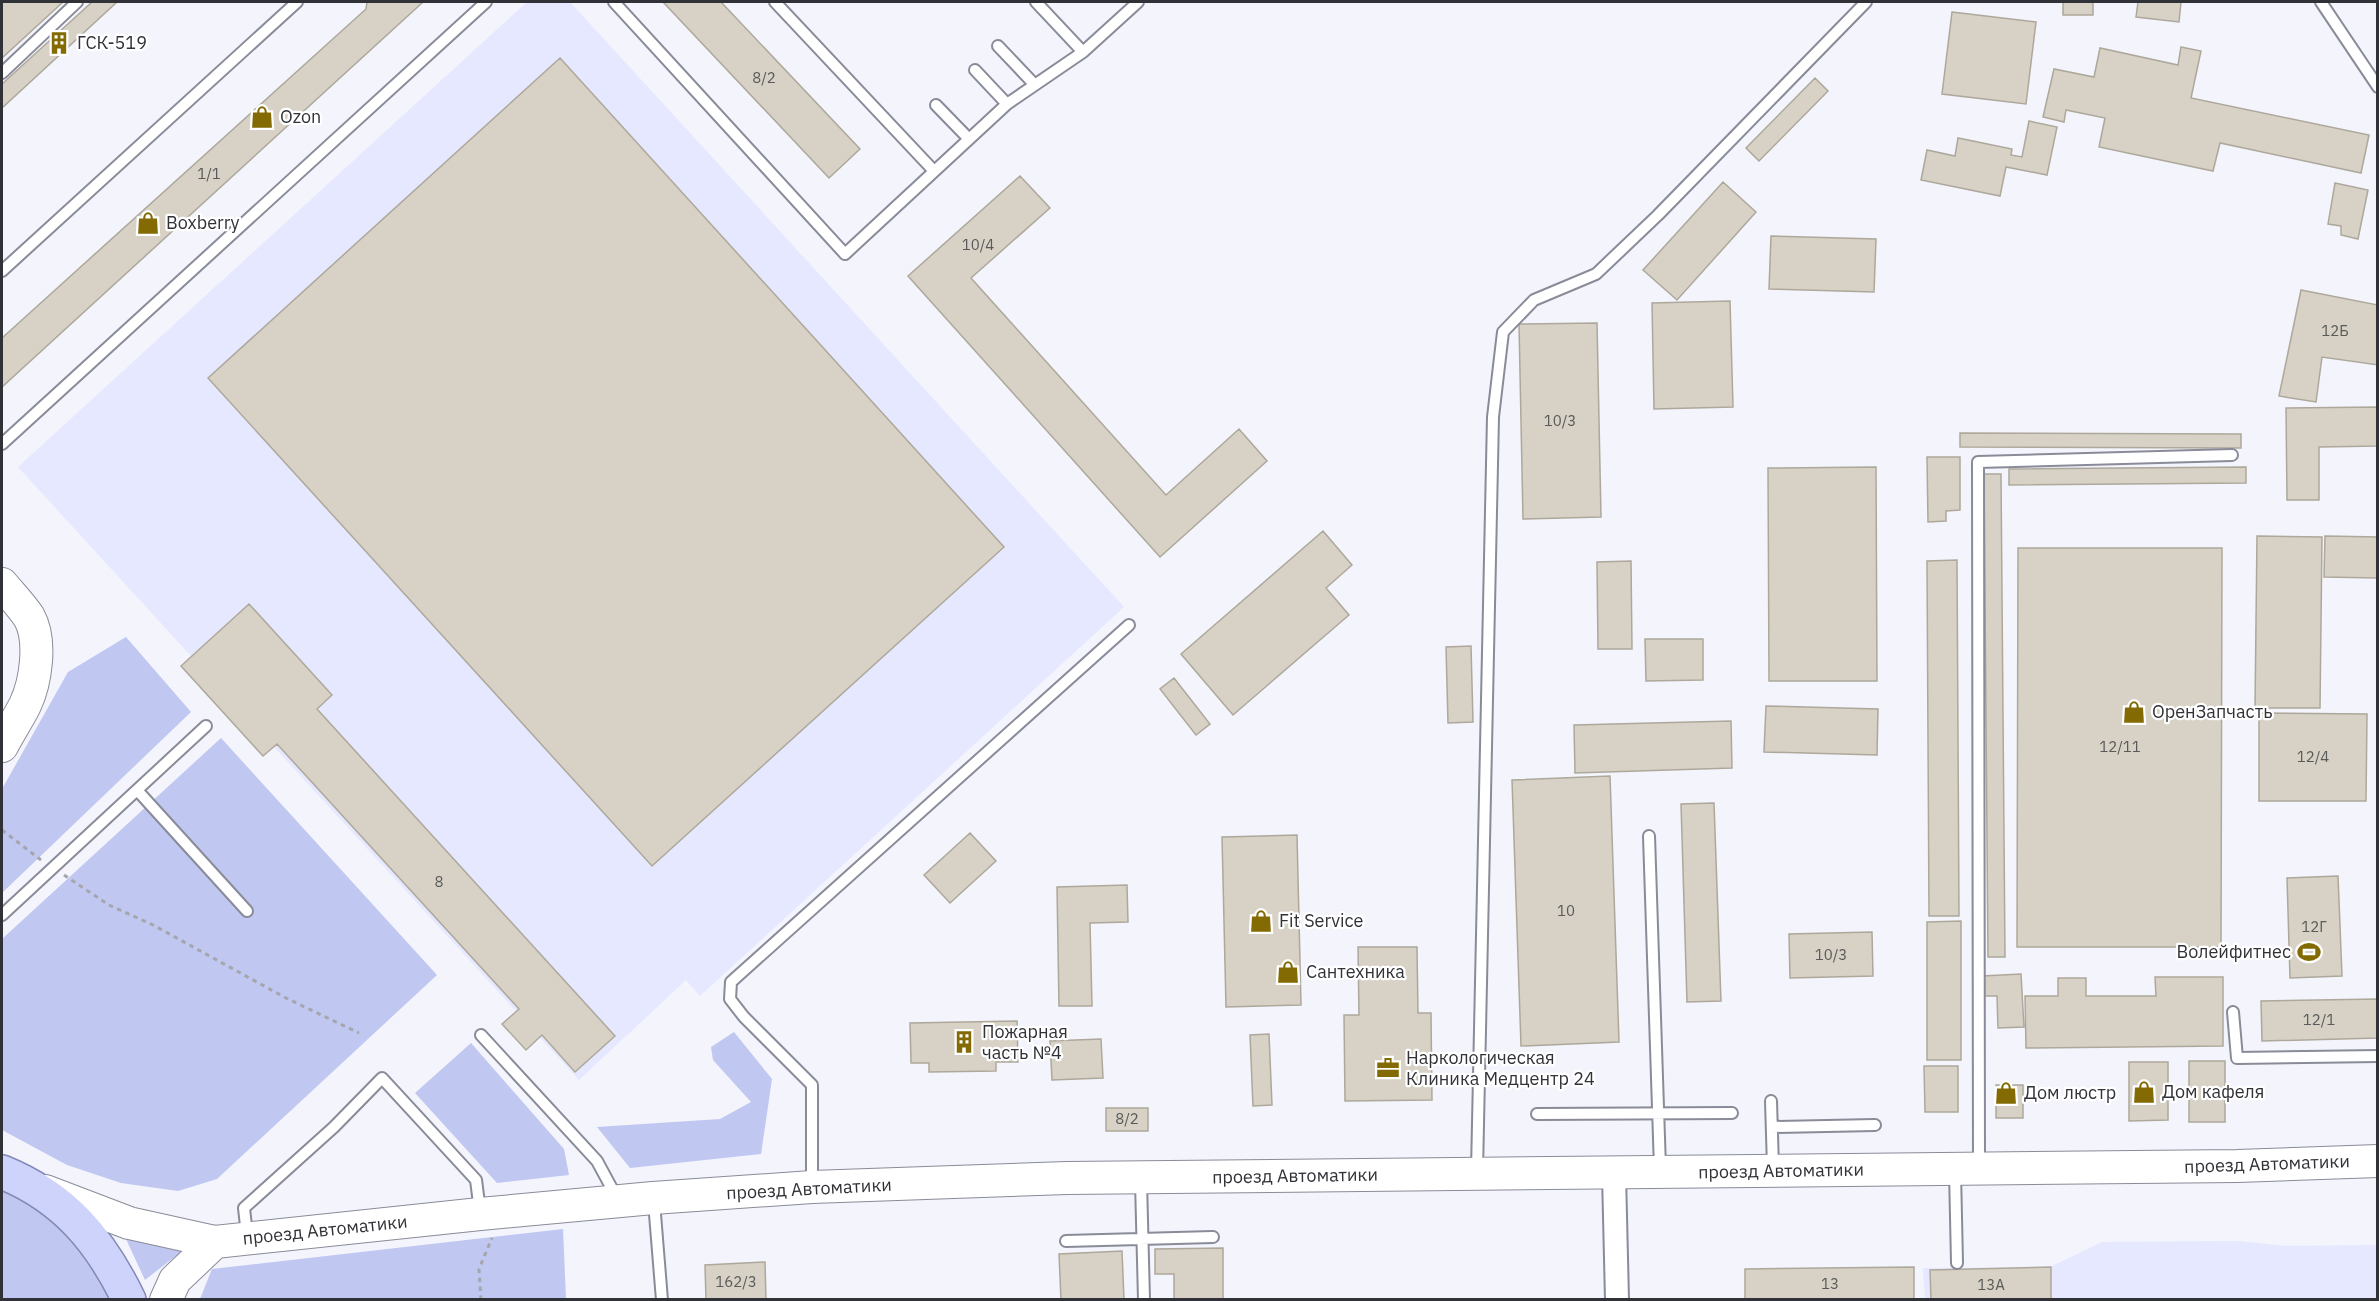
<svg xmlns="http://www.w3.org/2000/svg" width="2379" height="1301" viewBox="0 0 2379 1301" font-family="'IBM Plex Sans',sans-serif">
<rect width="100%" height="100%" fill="#f3f4fc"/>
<path fill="#e5e8fe" d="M527 2H570L1124 607 700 996 686 980 579 1080 18 467Z
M2238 1241 2285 1246 2377 1245V1299H1925L1923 1268 2050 1267 2102 1242Z"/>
<path fill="#c0c7f1" d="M126 637 191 712 2 893V789L68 672Z
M221 738 437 975 217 1179 178 1191 121 1183 67 1165 2 1130V939Z
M734 1032 772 1079 761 1154 630 1168 597 1127 720 1119 751 1102 713 1060 711 1047Z
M471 1043 564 1149 569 1175 497 1183 415 1093Z
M2 1190 27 1201 82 1249 117 1299H2Z
M563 1229 566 1299H200L212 1269Z
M126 1239 182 1251 145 1280Z"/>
<path fill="#d7d2c5" stroke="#ada89b" stroke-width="1.5" d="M2 2H63L2 58Z
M92 2H117L2 108V84Z
M367 2H423L2 387V338L366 9Z
M663 2H721L860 149 829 178Z
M2063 2H2093V15H2063Z
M2138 2H2181L2179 22 2136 17Z
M1952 12 2036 22 2026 104 1942 94Z
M2181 47 2201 51 2191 98 2369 135 2361 173 2220 143 2213 171 2099 147 2105 118 2066 110 2064 122 2043 117 2054 69 2094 77 2100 48 2178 65Z
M560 58 1004 547 652 866 208 378Z
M1815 78 1828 91 1759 161 1746 148Z
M2029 121 2057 127 2047 175 2006 167 2000 196 1921 180 1927 150 1955 156 1958 138 2012 149 2011 155 2022 157Z
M1020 176 1050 208 971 278 1166 495 1239 429 1267 461 1160 557 908 276Z
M1723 182 1756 212 1677 300 1643 270Z
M2335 183 2368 190 2358 239 2341 235V226L2328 224Z
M1771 236 1876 239 1874 292 1769 289Z
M2301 290 2378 305V365L2322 357 2316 402 2279 396Z
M1730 301 1733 407 1654 409 1652 303Z
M1597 323 1601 517 1523 519 1519 324Z
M2378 407V446L2319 447V500H2287L2286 408Z
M1960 433 2241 434V448L1960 447Z
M1927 457H1960V510L1946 511V521L1928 522Z
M1876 467 1877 681H1769L1768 468Z
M2246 467V483L2009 485V469Z
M1984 474H2001L2005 957H1988Z
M1323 531 1352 565 1326 588 1349 615 1233 715 1181 654Z
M2257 536 2322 537 2320 708H2255Z
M2325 536 2378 537V578L2324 577Z
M2018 548H2222L2221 947H2017Z
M1957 560 1959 916H1929L1927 561Z
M1631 561 1632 649H1598L1597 562Z
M249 604 332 695 317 709 615 1036 575 1072 542 1035 526 1050 502 1024 519 1009 277 744 263 756 181 666Z
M1645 639H1703V680L1646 681Z
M1471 646 1473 722 1448 723 1446 647Z
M1174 678 1210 724 1196 735 1160 689Z
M1766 706 1878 709 1877 755 1764 752Z
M2259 713 2367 714 2366 801H2259Z
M1731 721 1732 768 1575 773 1574 725Z
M1610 776 1619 1042 1521 1046 1512 780Z
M1714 803 1721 1001 1687 1002 1681 804Z
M970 833 996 861 950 903 924 875Z
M1297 835 1301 1005 1226 1007 1222 837Z
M2338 876 2342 976 2290 978 2287 878Z
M1127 885 1128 922 1090 923 1092 1006H1059L1057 887Z
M1961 921V1060H1927V922Z
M1872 932 1873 976 1790 978 1789 934Z
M1358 947H1417L1418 1013H1431L1432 1100 1345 1101 1344 1015H1359Z
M2021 974 2024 1027 1998 1028 1997 996H1983L1982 976Z
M2155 977H2223V1046L2026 1048 2025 996H2058V978H2086V996H2156Z
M2378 999V1038L2262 1041 2261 1001Z
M1017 1021 1018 1062H996V1071L929 1072V1063H911L910 1023Z
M1269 1034 1272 1105 1253 1106 1250 1035Z
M1101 1039 1103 1078 1052 1080 1050 1041Z
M2189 1061H2225V1122H2189Z
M2129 1062H2168V1120L2129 1121Z
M1924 1066H1958V1112H1925Z
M1996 1085H2023V1118H1996Z
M1106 1108H1148V1131H1106Z
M1223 1248V1300H1174V1274H1155V1249Z
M1122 1251 1124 1300H1061L1059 1254Z
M765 1262 766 1300H706L705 1265Z
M1914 1267V1300H1745V1269Z
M2051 1267V1300H1931L1930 1270Z"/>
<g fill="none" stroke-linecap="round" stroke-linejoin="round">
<g stroke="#898b98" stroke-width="14">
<path id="lane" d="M614 2 845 254 1007 104 1083 52 1138 2
M775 2 934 171
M1036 2 1083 52
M2321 2 2378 87
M998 46 1035 85
M975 70 1007 104
M2 73 77 2
M936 105 969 139
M2 271 297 2
M2 444 486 2
M137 790 247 911
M1649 836 1660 1168
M2 915 206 726
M2233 1012 2237 1058 2378 1056
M481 1035 597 1161 617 1198
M1771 1101 1773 1167
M1537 1114 1732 1113
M1772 1127 1875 1125
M1979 1167 1978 462 2232 455
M1477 1171 1493 417 1503 332 1534 300 1596 274 1658 215 1866 2
M1955 1171 1957 1263
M1141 1181 1144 1300
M812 1184V1085L744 1017 730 999 731 982 1129 625
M654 1202 662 1300
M247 1235 244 1208 334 1127 382 1078 476 1180 480 1211
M1066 1241 1213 1237"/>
</g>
<g stroke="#898b98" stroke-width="26">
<path id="street" d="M1614 1174 1617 1300"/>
</g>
<g stroke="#898b98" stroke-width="34">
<path id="secondary" d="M2 584C11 595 21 605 29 617 42 640 36 682 25 705 18 719 9 732 2 746
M45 1191 129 1223 215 1242 480 1214 653 1198 812 1187 1067 1178 2237 1166 2378 1161
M166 1300 175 1280 215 1242"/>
</g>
<g stroke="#8288b4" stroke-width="36">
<path id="primary" d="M2 1172C64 1197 100 1240 129 1300"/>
</g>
<path stroke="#a5a6ad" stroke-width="3" stroke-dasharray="4.5 4.5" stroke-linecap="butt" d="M2 830 41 860
M64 875 109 905 153 925 286 998 359 1033
M481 1300 479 1269 492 1238"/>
<use href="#lane" stroke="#fff" stroke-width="10"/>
<use href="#street" stroke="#fff" stroke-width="22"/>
<use href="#secondary" stroke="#fff" stroke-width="32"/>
<use href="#primary" stroke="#ced3fb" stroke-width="33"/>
</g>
<defs>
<g id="building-bare" transform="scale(1.8)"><path d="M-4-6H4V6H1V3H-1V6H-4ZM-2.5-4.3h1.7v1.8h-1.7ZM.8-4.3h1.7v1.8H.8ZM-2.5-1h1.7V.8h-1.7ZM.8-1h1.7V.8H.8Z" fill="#846a03" stroke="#fff" stroke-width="2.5" paint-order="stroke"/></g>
<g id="shop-bare" transform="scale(1.8)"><path d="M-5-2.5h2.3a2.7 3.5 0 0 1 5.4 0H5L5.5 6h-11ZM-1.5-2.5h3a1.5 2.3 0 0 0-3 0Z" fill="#846a03" stroke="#fff" stroke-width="2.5" paint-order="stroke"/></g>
<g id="stadium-bare" transform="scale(1.8)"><path d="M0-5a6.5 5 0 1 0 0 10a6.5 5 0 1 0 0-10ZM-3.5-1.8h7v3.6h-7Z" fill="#846a03" stroke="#fff" stroke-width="2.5" paint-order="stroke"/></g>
<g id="office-bare" transform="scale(1.8)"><path d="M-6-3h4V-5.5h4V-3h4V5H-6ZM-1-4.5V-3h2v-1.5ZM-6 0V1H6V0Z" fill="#846a03" stroke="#fff" stroke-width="2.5" paint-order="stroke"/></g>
</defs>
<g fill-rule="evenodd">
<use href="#building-bare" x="59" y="43"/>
<use href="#shop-bare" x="262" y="117"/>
<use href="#shop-bare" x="148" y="223"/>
<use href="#shop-bare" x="2134" y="712"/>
<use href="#shop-bare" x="1261" y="921"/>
<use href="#stadium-bare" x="2309" y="952"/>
<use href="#shop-bare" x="1288" y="972"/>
<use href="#building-bare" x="964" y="1042"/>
<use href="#office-bare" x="1388" y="1068"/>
<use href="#shop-bare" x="2144" y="1092"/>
<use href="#shop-bare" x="2006" y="1093"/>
</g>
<g text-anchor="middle" stroke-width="4.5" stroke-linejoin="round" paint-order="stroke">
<g font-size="15" fill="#5a5a5a">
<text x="764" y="83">8/2</text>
<text x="209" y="179">1/1</text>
<text x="978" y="250">10/4</text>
<text x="2335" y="336">12Б</text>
<text x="1560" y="426">10/3</text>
<text x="2120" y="752">12/11</text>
<text x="2313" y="762">12/4</text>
<text x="439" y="887">8</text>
<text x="1566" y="916">10</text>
<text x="2314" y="932">12Г</text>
<text x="1831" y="960">10/3</text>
<text x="2319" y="1025">12/1</text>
<text x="1127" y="1124">8/2</text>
<text x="736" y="1287">162/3</text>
<text x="1830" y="1289">13</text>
<text x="1991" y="1290">13А</text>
</g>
<g font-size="18" fill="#313237" stroke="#fff" text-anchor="start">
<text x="77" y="49">ГСК-519</text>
<text x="280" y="123">Ozon</text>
<text x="166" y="229">Boxberry</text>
<text x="2152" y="718">ОренЗапчасть</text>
<text x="1279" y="927">Fit Service</text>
<text x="2291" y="958" text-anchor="end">Волейфитнес</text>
<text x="1306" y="978">Сантехника</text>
<text x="982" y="1038">Пожарная<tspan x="982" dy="21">часть №4</tspan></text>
<text x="1406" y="1064">Наркологическая<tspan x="1406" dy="21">Клиника Медцентр 24</tspan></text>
<text x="2162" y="1098">Дом кафеля</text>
<text x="2024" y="1099">Дом люстр</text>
</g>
<g font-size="18" fill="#313237" stroke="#fff">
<text transform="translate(2267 1164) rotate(-2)" y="6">проезд Автоматики</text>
<text transform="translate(1781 1171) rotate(-1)" y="6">проезд Автоматики</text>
<text transform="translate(1295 1176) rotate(-1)" y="6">проезд Автоматики</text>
<text transform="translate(809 1189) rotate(-3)" y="6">проезд Автоматики</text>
<text transform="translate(325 1230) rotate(-6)" y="6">проезд Автоматики</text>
</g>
</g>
<rect width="2379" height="1301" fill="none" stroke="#313237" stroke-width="6"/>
</svg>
